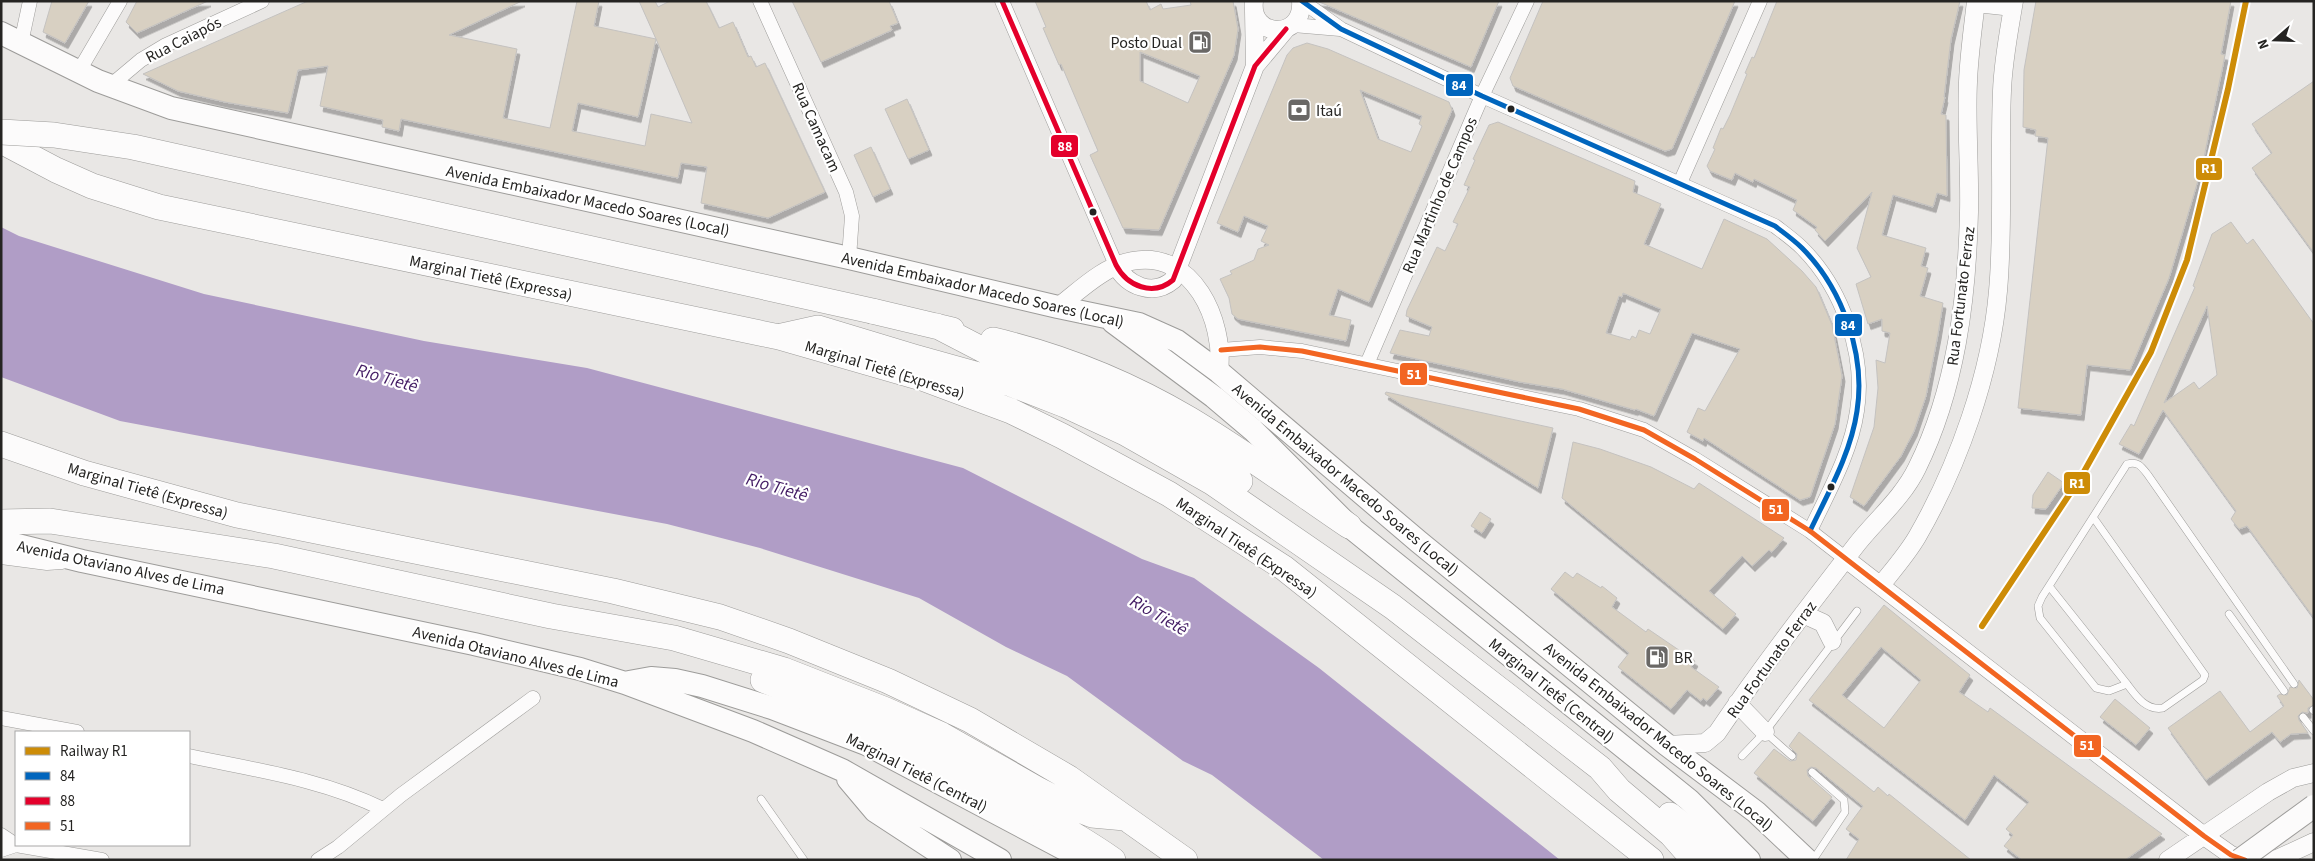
<svg xmlns="http://www.w3.org/2000/svg" width="2315" height="861" viewBox="0 0 2315 861" font-family="'Source Sans 3',sans-serif">
<defs>
<filter id="shadow"><feDropShadow dx="3" dy="5.5" stdDeviation="0" flood-color="#0004"/></filter>
</defs>
<rect width="100%" height="100%" fill="#e9e7e5"/>
<path fill="#b09dc6" d="M1 227 19 236 204 294 424 341 587 368 963 468 1142 559 1194 578 1319 668 1560 860H1324L1212 775 1183 761 1067 676 1006 647 919 598 760 548 667 524 120 421 1 377Z"/>
<path fill="#d8d0c2" stroke="#c4c2c0" fill-rule="evenodd" filter="url(#shadow)" d="M52 1H89L65 43 43 32Z
M137 1H208L137 33 126 22Z
M308 1H522L449 35 517 49 503 118 550 128 577 1H599L594 26 656 39 639 1H655L658 7 670 1H706L719 28 733 22 748 57 751 56 756 67 765 63 825 192 768 218 701 203 707 167 681 163 678 178 401 119 399 131 382 127 383 120 320 106 328 66 298 70 288 113 225 102 178 91 143 74ZM656 39 692 123 651 114 645 146 572 131 578 103 638 117Z
M792 1H889L898 23 890 26 892 30 821 62Z
M1035 1H1146L1150 10 1161 4 1163 9 1191 5 1190 1H1233L1238 29 1234 55 1159 230 1123 228 1090 155 1098 151 1061 64 1059 65 1043 28 1046 27ZM1140 52 1200 76 1188 103 1140 81Z
M1317 1H1499L1471 67Z
M1543 1H1735L1672 149 1665 151 1513 86 1510 78Z
M1777 1H1960L1951 39 1944 97H1945L1941 114 1946 115 1947 196 1937 193 1933 207 1893 195 1882 235 1926 248 1921 266 1928 268 1920 296 1943 303 1938 334 1926 396 1914 431 1901 456 1864 506 1850 497 1874 427 1878 388 1876 360 1885 363 1890 333 1882 331V319L1868 324 1856 284 1871 277 1857 248 1872 192 1825 241 1815 230 1817 227 1793 210 1797 200 1754 179 1753 182 1735 173 1732 180 1710 171 1707 166 1715 149 1713 148 1721 128 1723 129 1730 115 1747 74 1745 73 1752 57 1754 58Z
M2036 1H2231L2221 54 2225 55 2202 167 2169 278 2130 370 2087 365 2081 415 2018 408 2048 138 2035 136 2036 130 2023 127 2024 70Z
M1307 43 1328 49 1449 102 1452 110 1369 302 1338 289 1329 315 1351 320 1346 341 1238 319 1232 314 1229 298 1220 279 1232 274 1230 271 1254 260 1258 249 1269 245 1261 241 1268 226 1244 216 1238 232 1217 223 1287 55 1293 48ZM1360 90 1422 116 1419 124 1422 126 1411 152 1378 139Z
M2314 81V253L2252 168 2272 153 2252 124Z
M907 99 929 150 908 159 885 109Z
M1498 122 1635 181 1633 192 1661 204 1644 244 1702 269 1724 219 1767 239 1802 271 1816 287 1832 325 1842 376 1835 424 1810 497 1800 500 1704 438 1703 441 1687 432 1698 408 1705 411 1740 349 1692 333 1654 416 1636 409 1635 410 1562 389 1520 382 1390 353 1400 330 1429 336 1432 327 1406 316 1407 310 1437 247 1445 251 1458 224 1453 222 1470 187 1464 185 1475 160 1473 159 1489 125ZM1623 293 1661 309 1650 334 1639 330 1636 338 1632 336 1630 340 1606 333 1619 296 1622 297Z
M871 147 890 189 873 197 854 155Z
M2231 222 2247 244 2253 239 2314 324V618L2247 526 2239 529 2231 519 2236 511 2163 410 2139 454 2119 444 2131 424 2134 426 2195 287 2193 286 2212 234ZM2207 306 2217 375 2199 389 2194 382 2164 403Z
M1386 392 1553 428 1538 488 1385 394Z
M1573 442 1600 449 1651 467 1694 489 1699 483 1784 538 1772 552 1769 550 1752 566 1742 556 1709 591 1736 614 1723 629 1562 498Z
M2048 472 2064 483 2046 509 2032 508 2033 495Z
M1480 512 1491 519 1482 533 1471 526Z
M1565 572 1573 578 1577 573 1601 588 1602 586 1617 598 1612 607 1646 632 1648 629 1695 661 1691 667 1719 687 1707 701 1703 698 1701 701 1687 690 1671 709 1618 667 1629 653 1551 589Z
M1884 605 1970 675 1959 692 1988 712 1990 708 2162 834 2125 860H2022L2004 846 2013 835 2006 829 2029 802 1994 775 1965 820 1809 700ZM1881 647 1921 680 1884 728 1842 695Z
M2299 680 2314 700V705L2308 708V713L2302 712 2298 716 2299 720 2308 733 2291 734 2280 742 2272 732 2206 780 2168 728 2220 691 2250 732 2284 706 2277 696 2280 694 2287 695 2290 687 2297 688Z
M2115 699 2150 728 2136 745 2100 717Z
M1799 732 1874 792 1878 787 1888 796 1889 794 1971 860H1846L1859 839 1846 829 1863 806 1816 768 1811 767 1807 770 1808 776 1832 797 1813 821 1754 773 1774 749 1790 761 1796 760 1797 754 1789 746Z"/>
<g fill="none" stroke-linecap="round" stroke-linejoin="round">
<g stroke="#9d9c9a" stroke-width="8">
<path id="service" d="M2093 517 2205 675 2203 680 2163 708C2146 711 2136 696 2127 684L2109 691 2096 688 2040 618 2038 606 2042 597 2127 464C2138 461 2141 466 2148 475L2294 684
M2049 586 2127 684
M2229 614 2284 691
M2313 710 2314 711
M2303 717 2314 731
M1766 733 1792 756
M1742 756 1765 732 1857 611
M1812 772 1844 800 1845 812 1815 857
M761 799 804 860"/>
</g>
<g stroke="#9d9c9a" stroke-width="15">
<path id="minor" d="M760 1 846 192 852 216 849 258
M1002 1 1116 265
M1302 1 1341 29 1482 96 1775 226C1784 233 1794 240 1802 248 1842 288 1866 354 1857 411 1851 453 1828 493 1810 531
M1293 25 1340 29
M21 43 30 1
M79 71 120 1
M110 86 141 60 166 45 262 1
M1680 183 1760 1
M1221 350 1260 347 1302 351 1579 409 1644 430 1695 459 1810 531 1846 559
M1367 364 1482 96 1527 1
M1 557 47 563 62 562
M1 718 77 732
M189 756C255 770 322 779 383 809
M1 835 16 845 102 860
M1 850 16 845
M318 860 338 847 401 795 533 698"/>
</g>
<g stroke="#9d9c9a" stroke-width="19">
<path id="tertiary" d="M1254 1C1249 38 1304 41 1301 1
M1976 3 2013 7
M1254 11 1255 66
M1116 265C1127 286 1153 297 1173 280L1255 66 1286 29
M1058 307C1079 291 1104 266 1132 261 1193 249 1225 321 1219 372
M1846 559 2204 836 2231 855 2245 860
M1881 585C1893 570 1907 554 1917 537 1958 466 1991 374 1998 291 2004 225 1999 158 2002 91 2003 61 2009 31 2014 1
M1803 614 1823 623 1832 641
M1737 703 1765 732
M1667 745 1705 743 1717 733C1761 668 1809 606 1857 544 1877 519 1903 497 1917 468 1956 389 1967 299 1969 212 1970 168 1966 125 1968 82 1969 55 1973 28 1976 1
M2168 860 2268 792 2293 778 2314 773
M2268 860 2277 859 2314 842"/>
</g>
<g stroke="#9d9c9a" stroke-width="24">
<path id="trunk" d="M1 33 98 81 171 108 849 258 1058 307 1139 324 1177 341 1219 372 1419 542 1667 745 1756 812 1807 860
M1113 322 1214 397 1253 430 1349 526 1689 800 1749 860
M1 541 82 561 474 644 580 669 625 683 753 731 842 770 1000 860
M629 682 651 678 675 680 702 686 772 708 866 744 1085 860
M848 779 875 811 950 860"/>
</g>
<g stroke="#9d9c9a" stroke-width="26">
<path id="motorway" d="M1 141 56 170 92 186 159 207 779 337 925 379 1011 411 1062 436 1169 494 1284 568 1651 860
M872 311 952 330
M937 326 989 353 1128 413 1177 439 1240 481
M782 336 818 328 914 357 1011 384 1065 405 1125 433 1213 483 1393 607 1600 768 1619 790 1671 834 1694 860
M993 340C1061 356 1128 383 1189 419 1244 452 1296 490 1349 526
M1 444 84 473 237 515 613 591 720 617 789 641 888 681 970 720 1069 778 1185 860
M1 522 50 521 274 556 551 616 674 638 784 670 886 710 942 735 1037 789 1072 807 1092 815 1125 818
M763 680C850 715 934 755 1015 801 1049 820 1082 838 1113 860
M1670 815 1727 860"/>
</g>
<use href="#service" stroke="#fcfbfb" stroke-width="7"/>
<use href="#minor" stroke="#fcfbfb" stroke-width="14"/>
<use href="#tertiary" stroke="#fcfbfb" stroke-width="18"/>
<use href="#trunk" stroke="#fcfbfb" stroke-width="22"/>
<use href="#motorway" stroke="#fcfbfb" stroke-width="25"/>
<g stroke="#9d9c9a" stroke-width="24" stroke-linecap="butt">
<path id="primary-bridge" d="M2240 860 2314 806"/>
</g>
<g stroke="#9d9c9a" stroke-width="26" stroke-linecap="butt">
<path id="motorway-bridge" d="M1 132 54 135 133 147 872 311"/>
</g>
<use href="#primary-bridge" stroke="#fcfbfb" stroke-width="22"/>
<use href="#motorway-bridge" stroke="#fcfbfb" stroke-width="25"/>
<g stroke="#fff" stroke-width="9">
<path id="bus-1" d="M1302 1 1341 29 1482 96 1775 226C1784 233 1794 240 1802 248 1842 288 1866 354 1857 411 1851 453 1828 493 1810 531"/>
</g>
<g stroke="#fff" stroke-width="9">
<path id="bus-2" d="M1002 1 1116 265C1127 286 1153 297 1173 280L1255 66 1286 29"/>
</g>
<g stroke="#fff" stroke-width="9">
<path id="bus-3" d="M1221 350 1260 347 1302 351 1579 409 1644 430 1695 459 1810 531 2204 836 2231 855 2245 860"/>
</g>
<use href="#bus-1" stroke="#0065bd" stroke-width="5"/>
<use href="#bus-2" stroke="#e4002b" stroke-width="5"/>
<use href="#bus-3" stroke="#f26522" stroke-width="5"/>
<g stroke="#fff" stroke-width="10">
<path id="rail-1" d="M1982 626 2081 477 2151 352 2187 260 2228 89 2246 1"/>
</g>
<use href="#rail-1" stroke="#cd8c07" stroke-width="6"/>
</g>
<defs>
<g id="fuel-square" transform="scale(1.25)"><rect x="-9" y="-9" width="18" height="18" rx="4" fill="#6a6866" stroke="#fff"/><path d="M-5.5-6h7V0h2V4h1.3V-2.5L3-4.5l.8-.8L6-3V5H2.5V1h-1V6h-7ZM-4.2-4.7v3.2H.2V-4.7Z" fill="#fff"/></g>
<g id="bank-square" transform="scale(1.25)"><rect x="-9" y="-9" width="18" height="18" rx="4" fill="#6a6866" stroke="#fff"/><path d="M-6-4H6V4H-6ZM0-2.3a2.3 2.3 0 1 0 0 4.6a2.3 2.3 0 1 0 0-4.6Z" fill="#fff"/></g>
</defs>
<g fill-rule="evenodd">
<use href="#fuel-square" x="1200" y="42"/>
<use href="#bank-square" x="1299" y="110"/>
<use href="#fuel-square" x="1657" y="657"/>
</g>
<g fill="#252422" stroke="#fff" stroke-width="2">
<circle cx="1511" cy="109" r="4.5"/>
<circle cx="1093" cy="212" r="4.5"/>
<circle cx="1831" cy="487" r="4.5"/>
</g>
<g text-anchor="middle" stroke-width="4.5" stroke-linejoin="round" paint-order="stroke">
<g font-size="16" fill="#252422" stroke="#fff">
<text transform="translate(183 39) rotate(-27)" y="6">Rua Caiapós</text>
<text transform="translate(817 127) rotate(66)" y="6">Rua Camacam</text>
<text transform="translate(1439 195) rotate(-67)" y="6">Rua Martinho de Campos</text>
<text transform="translate(588 200) rotate(12)" y="6">Avenida Embaixador Macedo Soares (Local)</text>
<text transform="translate(491 277) rotate(12)" y="6">Marginal Tietê (Expressa)</text>
<text transform="translate(983 289) rotate(13)" y="6">Avenida Embaixador Macedo Soares (Local)</text>
<text transform="translate(1960 296) rotate(-83)" y="6">Rua Fortunato Ferraz</text>
<text transform="translate(885 369) rotate(17)" y="6">Marginal Tietê (Expressa)</text>
<text transform="translate(1346 479) rotate(40)" y="6">Avenida Embaixador Macedo Soares (Local)</text>
<text transform="translate(148 490) rotate(16)" y="6">Marginal Tietê (Expressa)</text>
<text transform="translate(1247 547) rotate(34)" y="6">Marginal Tietê (Expressa)</text>
<text transform="translate(121 567) rotate(12)" y="6">Avenida Otaviano Alves de Lima</text>
<text transform="translate(516 656) rotate(14)" y="6">Avenida Otaviano Alves de Lima</text>
<text transform="translate(1771 659) rotate(-54)" y="6">Rua Fortunato Ferraz</text>
<text transform="translate(1552 690) rotate(39)" y="6">Marginal Tietê (Central)</text>
<text transform="translate(1659 736) rotate(39)" y="6">Avenida Embaixador Macedo Soares (Local)</text>
<text transform="translate(917 772) rotate(27)" y="6">Marginal Tietê (Central)</text>
</g>
<g font-size="16" fill="#252422" stroke="#fff" text-anchor="start">
<text x="1182" y="48" text-anchor="end">Posto Dual</text>
<text x="1316" y="116">Itaú</text>
<text x="1674" y="663">BR</text>
</g>
<g font-size="18" font-style="italic" fill="#421b63" stroke="#fff">
<text transform="translate(387 378) rotate(16)" y="6">Rio Tietê</text>
<text transform="translate(777 487) rotate(16)" y="6">Rio Tietê</text>
<text transform="translate(1159 615) rotate(30)" y="6">Rio Tietê</text>
</g>
</g>
<g stroke="#fff" stroke-width="2">
<rect x="1445" y="73" width="29" height="24" rx="5" fill="#0065bd"/>
<rect x="1050" y="134" width="29" height="24" rx="5" fill="#e4002b"/>
<rect x="2195" y="157" width="28" height="24" rx="5" fill="#cd8c07"/>
<rect x="1834" y="313" width="29" height="24" rx="5" fill="#0065bd"/>
<rect x="1399" y="362" width="29" height="24" rx="5" fill="#f26522"/>
<rect x="2063" y="471" width="28" height="24" rx="5" fill="#cd8c07"/>
<rect x="1761" y="498" width="29" height="24" rx="5" fill="#f26522"/>
<rect x="2073" y="734" width="29" height="24" rx="5" fill="#f26522"/>
</g>
<g font-size="14" text-anchor="middle" font-weight="bold" fill="#fff">
<text x="1459" y="90">84</text>
<text x="1065" y="151">88</text>
<text x="2209" y="173">R1</text>
<text x="1848" y="330">84</text>
<text x="1414" y="379">51</text>
<text x="2077" y="488">R1</text>
<text x="1776" y="514">51</text>
<text x="2087" y="750">51</text>
</g>
<rect width="2315" height="861" fill="none" stroke="#252422" stroke-width="5"/>
<rect x="15" y="731" width="175" height="115" fill="#ffffff" stroke="#a8a7a7"/>
<rect x="25" y="747" width="25" height="8" fill="#cd8c07" stroke="#a8a7a7"/>
<text x="60" y="756" font-size="15" fill="#252422">Railway R1</text>
<rect x="25" y="772" width="25" height="8" fill="#0065bd" stroke="#a8a7a7"/>
<text x="60" y="781" font-size="15" fill="#252422">84</text>
<rect x="25" y="797" width="25" height="8" fill="#e4002b" stroke="#a8a7a7"/>
<text x="60" y="806" font-size="15" fill="#252422">88</text>
<rect x="25" y="822" width="25" height="8" fill="#f26522" stroke="#a8a7a7"/>
<text x="60" y="831" font-size="15" fill="#252422">51</text>
<g transform="translate(2275 40) rotate(250)" stroke="#ffffff" stroke-width="4" paint-order="stroke">
<path d="M0-4L9 19L0 12L-9 19Z" fill="#252422"/>
<text y="-8" font-size="14" font-weight="bold" text-anchor="middle" fill="#252422">N</text>
</g>
</svg>
